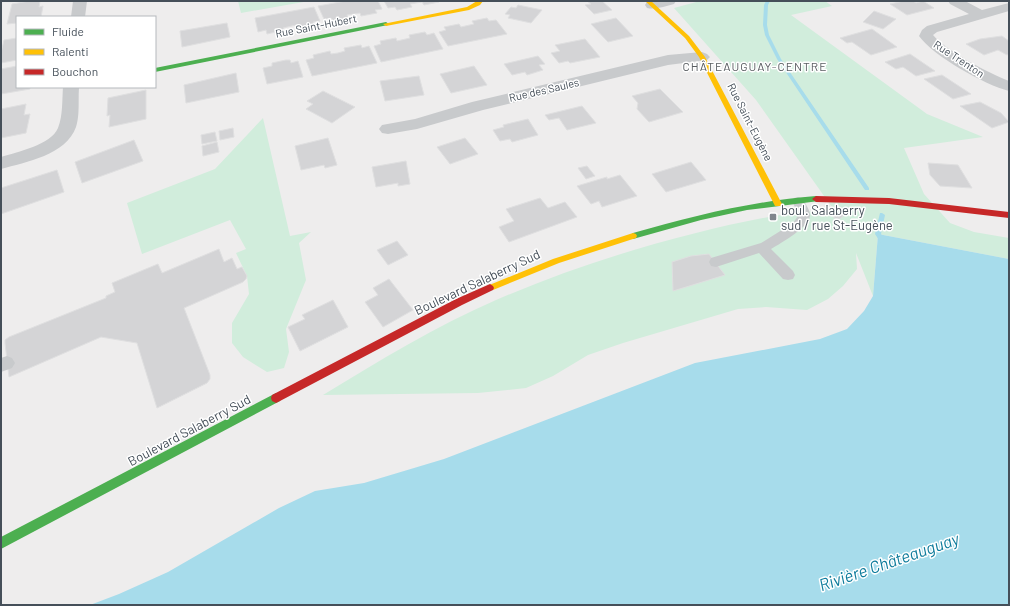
<svg xmlns="http://www.w3.org/2000/svg" width="1010" height="606" viewBox="0 0 1010 606" font-family="Barlow,sans-serif">
<rect width="100%" height="100%" fill="#eeeded"/>
<path fill="#d1eddc" d="M238 1H309L241 13Z
M700 1H825L832 6 791 15 927 114 983 137 904 148 924 194 950 223 974 232 1009 238V259L878 234 873 296 856 253 857 269 843 286 828 299 807 310 766 307 738 309 623 343 588 355 553 376 526 388 478 393 323 395C379 361 436 326 496 300 561 272 628 250 696 233 741 222 788 211 834 210L756 100 674 8Z
M263 118 290 236 311 232 299 243 306 280 286 329 289 352 284 368 267 372 243 357 232 343V323L249 294 247 276 236 253 246 249 230 220 142 254 127 203 215 169Z"/>
<path fill="#a7dceb" d="M878 234 1009 259V605H90L119 594 168 572 279 508 315 491 364 483 444 459 695 363 820 339 847 329 864 311 873 296Z"/>
<g fill="none" stroke-linecap="round" stroke-linejoin="round">
<path fill="#a7dceb" fill-rule="evenodd" d="M766 1H770L768 5 767 25 769 35 781 59 869 188V190H865L777 59 765 35 763 25 764 5Z
M880 213H882L885 215 881 234 886 241 883 243H881L875 234Z"/>
</g>
<path fill="#d4d4d6" stroke="#dfdfe0" d="M30 1H40L39 7 43 6 41 17H17V23L7 24 12 4Z
M346 1H378L382 9 375 10 377 13 361 16 360 13 347 15 348 18 333 21 331 18 324 19 318 6Z
M384 1H438L439 2 424 5 422 2 410 4 412 7 397 10 395 7 388 8Z
M587 1H602L612 10 594 14 585 5 591 4Z
M904 1H913L916 3 923 1 934 8 907 15 890 4Z
M518 5 542 10 531 23 508 18 510 15 505 14 511 7 516 8Z
M314 7 320 21 313 22 314 25 297 28 296 25 283 28 284 30 267 34 266 30 258 32 255 18Z
M874 11 896 19 883 29 863 22Z
M487 18 489 21 496 20 507 34 448 46 439 32 446 30 444 27 459 24 461 27 474 24 472 21Z
M616 18 633 36 608 42 591 24Z
M227 23 230 37 182 47 180 31Z
M872 29 897 47 871 55 852 42 847 43 840 38Z
M425 32 427 35 434 33 443 49 381 62 374 46 381 44 380 41 396 38 397 41 410 38 409 35Z
M1002 36 1009 41V54L1007 55 998 50 984 55 966 44 980 39Z
M17 38V60L1 63V53L4 40Z
M585 39 600 57 570 63 568 61 559 63 551 53 560 51 555 45Z
M361 45 362 48 369 46 377 63 312 76 306 60 314 58 313 55 330 51 331 54 338 53 345 51 344 48Z
M910 54 935 71 916 76 903 67 896 69 885 62Z
M538 56 545 64 539 65 543 70 527 75 525 72 512 75 504 64Z
M286 60H290L291 63 298 61 303 77 267 84 263 68 272 66V63Z
M17 66V87H30V89L1 94V69Z
M474 66 487 85 451 93 440 74Z
M236 73 239 92 186 103 184 85Z
M942 75 971 94 953 99 924 79Z
M419 76 424 95 385 101 380 81Z
M660 89 683 112 649 122 637 109 638 103 632 96Z
M146 90V119L109 127 110 115 107 116 108 98Z
M323 91 355 107 332 123 306 109 313 104 307 101Z
M980 102 1001 113 1009 122 992 128 960 106Z
M26 104 24 115 30 114 26 133 1 138V109Z
M582 106 596 123 567 130 559 118 549 120 545 115Z
M528 119 538 135 512 142 510 139 500 141 493 130 504 127 503 125Z
M233 128 234 137 220 140 219 131Z
M215 132 217 141 202 144 201 135Z
M328 138 337 165 325 168 324 165 301 170 295 146Z
M465 138 478 154 450 164 437 147Z
M134 140 143 161 82 183 75 162Z
M217 142 219 152 203 156 202 146Z
M406 161 410 184 398 186V183L376 187 372 167Z
M691 162 706 180 666 192 652 174Z
M928 163 958 165 972 188 940 186 930 175Z
M587 166 595 176 586 179 578 168Z
M57 170 64 192 1 214V188Z
M620 175 637 196 602 207 599 201 591 204 577 186 607 177V179Z
M540 198 548 208 565 202 577 217 509 242 499 227 514 221 506 209Z
M840 211 846 214 838 220 833 217Z
M397 241 408 255 388 265 377 250Z
M219 249 224 262 232 258 237 269 242 267 247 276 246 279 243 282 184 308 210 375V379L207 383 157 408 137 343 101 337 9 377 5 343V340L9 337 106 298V296L115 292 112 283 158 264 162 273Z
M709 254 725 275 673 291 672 262 691 256Z
M389 279 413 310 383 327 365 302 378 295 373 288Z
M333 300 348 327 300 351 288 327 305 319 302 315Z"/>
<g fill="none" stroke-linecap="round" stroke-linejoin="round">
<path fill="#c8cacc" fill-rule="evenodd" d="M798 197 802 198C805 203 810 210 810 215 810 227 781 243 771 249L793 271 795 275 793 279 788 280 783 279 759 253 716 267 711 266 709 262 711 258 761 243 793 223 798 216V213L792 201 794 198Z
M7 356 12 358 15 363 12 368 1 372V358Z"/>
<path fill="#c8cacc" fill-rule="evenodd" d="M73 1H87L85 17H71Z
M652 1H676L674 4C665 6 656 10 647 8L645 5 647 2Z
M948 1H965L982 10 1009 3V11L937 32 933 35C949 53 987 72 1009 81V91C985 85 933 56 919 36L922 30 927 26 969 14 950 4Z
M702 52 707 54 710 57 707 60 668 65 483 110 417 129 388 134 382 133 379 129 382 125 415 119 472 102 668 55Z
M63 87H79C78 100 80 115 76 127 66 155 26 162 1 169V157C17 152 51 145 58 128 63 115 62 100 63 87Z"/>
<path fill="#4caf50" fill-rule="evenodd" d="M386 22 389 24 388 25 155 72V68Z
M816 196 820 199 819 201 747 210 701 220 633 239 629 236 633 233C693 216 753 201 816 196Z
M276 393 280 395 281 398 280 401 1 549V537Z"/>
<path fill="#ffc107" fill-rule="evenodd" d="M477 1H483L480 5 469 10 386 26 383 24 467 7Z
M645 1H651L689 36 705 57 782 204 781 206H775L774 204 699 57 685 38Z
M633 233 636 234 637 236 636 238 559 263 493 290H487L486 288 487 286 553 259Z"/>
<path fill="#c62828" fill-rule="evenodd" d="M816 196 889 198 1009 212V218L889 204 816 202 812 199Z
M490 284 493 286 494 288 493 290 462 305 280 401 276 403 272 401 271 398 272 395 456 299Z"/>
</g>
<rect fill="#80868d" stroke="#fff" stroke-width="1.5" x="769" y="213" width="8" height="8" rx="2"/>
<g text-anchor="middle" stroke-width="3" stroke-linejoin="round" paint-order="stroke">
<g font-size="11" fill="#454f59" stroke="#fff">
<text transform="translate(316 26) rotate(-11)" y="4">Rue Saint-Hubert</text>
<text transform="translate(959 59) rotate(33)" y="4">Rue Trenton</text>
<text transform="translate(544 90) rotate(-13)" y="4">Rue des Saules</text>
<text transform="translate(750 122) rotate(63)" y="4">Rue Saint-Eugène</text>
</g>
<g font-size="12" letter-spacing="1" fill="#595d61" stroke="#fff">
<text x="755" y="71">CHÂTEAUGUAY-CENTRE</text>
</g>
<g font-size="13" fill="#454f59" stroke="#fff" text-anchor="start">
<text x="781" y="215">boul. Salaberry<tspan x="781" dy="15">sud / rue St-Eugène</tspan></text>
</g>
<g font-size="13" fill="#454f59" stroke="#fff">
<text transform="translate(477 282) rotate(-25)" y="5">Boulevard Salaberry Sud</text>
<text transform="translate(189 430) rotate(-28)" y="5">Boulevard Salaberry Sud</text>
</g>
<g font-size="17" font-style="italic" fill="#0e7c9c" stroke="#fff">
<text transform="translate(889 562) rotate(-19)" y="6">Rivière Châteauguay</text>
</g>
</g>
<rect width="1010" height="606" fill="none" stroke="#454f59" stroke-width="4"/>
<rect x="16" y="16" width="140" height="72" fill="#ffffff" stroke="#b5b9bd"/>
<rect x="24" y="29" width="20" height="6" fill="#4caf50" stroke="#b5b9bd"/>
<text x="52" y="36" font-size="12" fill="#454f59">Fluide</text>
<rect x="24" y="49" width="20" height="6" fill="#ffc107" stroke="#b5b9bd"/>
<text x="52" y="56" font-size="12" fill="#454f59">Ralenti</text>
<rect x="24" y="69" width="20" height="6" fill="#c62828" stroke="#b5b9bd"/>
<text x="52" y="76" font-size="12" fill="#454f59">Bouchon</text>
</svg>
